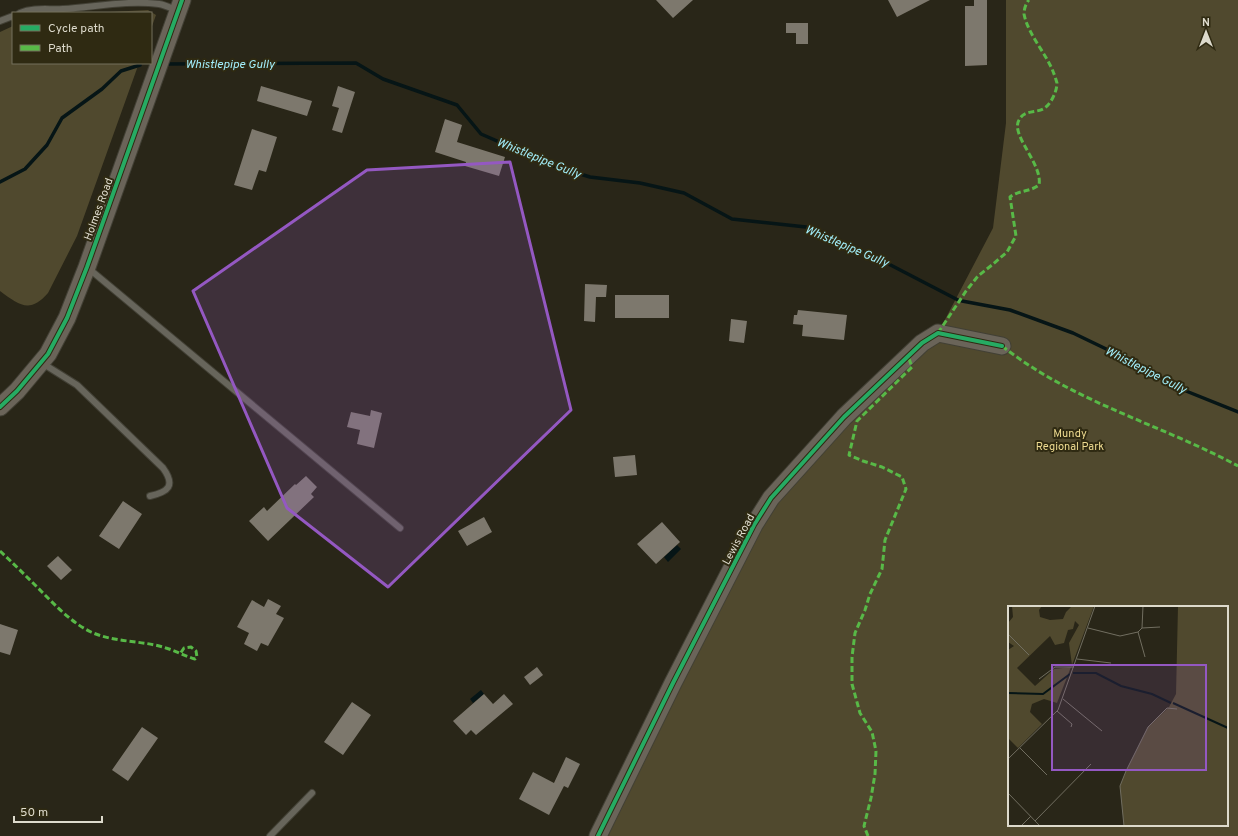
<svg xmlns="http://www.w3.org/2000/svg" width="1238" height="836" viewBox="0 0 1238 836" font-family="Overpass,sans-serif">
<rect width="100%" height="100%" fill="#292618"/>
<path fill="#50492e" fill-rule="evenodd" d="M1006 0H1238V836H598L771 498 938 333 993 228 1006 123ZM1009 607H1227V825H1009Z
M148 10 156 15 151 29V13H89Z
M13 26V63H139L77 236 48 293C30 314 19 305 0 291V32Z"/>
<path fill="#061516" d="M677 545 681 549 668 562 664 557Z
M481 690 484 694 473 703 470 699Z"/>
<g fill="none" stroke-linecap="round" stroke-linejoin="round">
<path stroke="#061516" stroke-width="3.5" d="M166 64 356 63 383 79 457 105 481 134 554 166 590 177 640 183 684 193 732 219 806 227 879 259 958 300
M0 182 25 169 47 145 62 118 102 89 121 71 140 65
M962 301 1010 310 1073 333 1127 359 1181 389 1238 412"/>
</g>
<path fill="#7d786d" d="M656 0H693L673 18Z
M888 0H930L897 17Z
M974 0H987V65L965 66V6H974Z
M786 23H808V44H796V33H786Z
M261 86 312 101 307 116 257 101Z
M338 86 355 92 342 133 332 130 339 108 332 106Z
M445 119 462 125 457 142 505 157 499 176 465 166 466 162 435 152Z
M252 129 277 137 266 172 259 170 252 190 234 185Z
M585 284 607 285 606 297H596L595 322 584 321Z
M615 295H669V318H615Z
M798 310 847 315 844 340 802 336 803 325 793 324 794 315H797Z
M731 319 747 321 744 343 729 341Z
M371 410 382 413 374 448 357 444 360 430 347 427 351 412 370 416Z
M635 455 637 475 615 477 613 457Z
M306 476 317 487 311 494 314 497 268 541 249 521 264 507 267 511 295 484 296 485Z
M123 501 142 514 119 549 99 536Z
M484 517 492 532 467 546 458 531Z
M662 522 680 542 656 564 637 544Z
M58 556 72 570 61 580 47 566Z
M268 599 281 606 276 614 284 618 268 646 261 643 257 651 244 644 249 633 237 627 252 600 264 607Z
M0 624 18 630 10 655 0 652Z
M537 667 543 675 530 685 524 677Z
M484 694 493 704 504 694 513 704 476 735 471 730 466 735 453 721Z
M352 702 371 715 343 755 324 742Z
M142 727 158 738 128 781 112 770Z
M566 757 580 764 568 788 564 786 549 815 519 799 533 772 554 783Z"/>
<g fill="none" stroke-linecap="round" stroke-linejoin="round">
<g stroke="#424035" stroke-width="8">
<path id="lane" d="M20 13C34 7 49 10 63 9 95 7 127 0 159 4 165 5 171 8 176 10
M0 21 13 16
M88 268 400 528
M42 363 77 385 163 468C176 486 168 492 150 496
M270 836 312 793"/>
</g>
<g stroke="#424035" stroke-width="19">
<path id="secondary" d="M0 407 17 391 48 354 67 318 87 267 182 0
M598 836 673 683 754 525 771 498 844 417 922 343 938 333 1002 346"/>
</g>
<use href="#lane" stroke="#67655b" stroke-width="6"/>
<use href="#secondary" stroke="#6a6459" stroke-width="17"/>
<path stroke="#58b947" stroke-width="3" stroke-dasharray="6 3" stroke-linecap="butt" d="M938 333 966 291 978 276 992 265 1007 252 1016 236 1010 197C1019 190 1030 192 1039 185 1043 164 1010 135 1019 120 1024 110 1035 113 1043 109 1051 105 1057 91 1057 83 1056 80 1055 76 1054 74 1047 54 1028 35 1024 14 1024 9 1026 3 1029 0
M1002 346C1073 402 1160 424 1238 466
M0 551C14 564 28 578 42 592 56 606 72 623 91 632 115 643 142 640 166 648 176 651 185 656 195 659L197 657 196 651 191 647 184 648 180 654
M868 836 864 826 871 798 875 774 876 751 872 732 860 713 852 684V657L855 633 865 610 870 594 882 569 885 540 906 489 902 477 882 467 863 461 849 455 857 421 912 367 908 356"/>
<g stroke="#2f2a12" stroke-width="6">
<path id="cycleway" d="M0 407 17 391 48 354 67 318 87 267 182 0
M598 836 673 683 754 525 771 498 844 417 922 343 938 333 1002 346"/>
</g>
<use href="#cycleway" stroke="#26ab63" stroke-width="4"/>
</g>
<path fill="#9458c2" fill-opacity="0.2" stroke="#9458c2" stroke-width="3" stroke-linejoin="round" d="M510 162 571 410 388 587 287 508 193 291 367 170Z"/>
<g text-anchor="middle" stroke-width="4" stroke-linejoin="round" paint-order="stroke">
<g font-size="11" fill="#dddacc" stroke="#2f2a12">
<text transform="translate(98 209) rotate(-70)" y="4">Holmes Road</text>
<text transform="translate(738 539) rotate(-62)" y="4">Lewis Road</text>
</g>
<g font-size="11" fill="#eedb91" stroke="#2f2a12">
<text x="1070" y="437">Mundy<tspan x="1070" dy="13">Regional Park</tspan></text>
</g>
<g font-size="12" font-style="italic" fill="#a2eefa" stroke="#2f2a12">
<text x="230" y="68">Whistlepipe Gully</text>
<text transform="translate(539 158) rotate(22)" y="4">Whistlepipe Gully</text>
<text transform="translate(847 246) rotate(23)" y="4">Whistlepipe Gully</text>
<text transform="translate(1146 370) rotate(27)" y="4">Whistlepipe Gully</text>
</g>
</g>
<g transform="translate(1008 606)">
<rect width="220" height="220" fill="#292618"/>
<path d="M4 0H34L31 4 32 11 42 14 55 13 58 6 63 1 86 0 64 59 61 37 71 19 67 15 65 23 60 24 56 37 47 39 42 30 9 62 27 80 46 63 63 61 49 97 36 93 24 98 22 106 34 118 10 142 0 132V44L6 40 0 36V17L5 11ZM170 0H220V220H116L112 180 118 165 140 121 161 101 168 88Z" fill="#50492e"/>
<path fill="none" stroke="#061516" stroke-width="2" d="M65 67H88L113 80 144 88 163 97M0 87 35 88 62 68M165 97 220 122"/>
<path fill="none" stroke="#716e60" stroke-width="1" d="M80 22 112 30 130 26 134 22 135 0M134 22 152 21M130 26 137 51M0 28 21 49M69 53 103 57M31 73 47 61H66M55 93 94 125M49 105 64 118 63 121M12 142 39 169M0 153 50 104 87 0M0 187 32 220M27 215 83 158M13 220 23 210M116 220 112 180 118 165 140 121 159 102 169 103"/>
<path fill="#9458c2" fill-opacity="0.15" stroke="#9458c2" stroke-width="2" d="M44 59H198V164H44Z"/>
<rect width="220" height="220" fill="none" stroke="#dddacc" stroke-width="2"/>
</g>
<rect x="12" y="12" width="140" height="52" fill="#2f2a12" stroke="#75705c"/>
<rect x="20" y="25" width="20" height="6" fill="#26ab63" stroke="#75705c"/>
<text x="48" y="32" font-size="12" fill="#dddacc">Cycle path</text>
<rect x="20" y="45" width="20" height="6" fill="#58b947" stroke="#75705c"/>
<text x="48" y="52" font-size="12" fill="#dddacc">Path</text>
<g transform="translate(1206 32)" stroke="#2f2a12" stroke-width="3" paint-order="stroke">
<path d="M0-3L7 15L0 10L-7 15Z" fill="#dddacc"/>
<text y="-6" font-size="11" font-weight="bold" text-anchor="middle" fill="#dddacc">N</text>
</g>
<path d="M14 816v6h88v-6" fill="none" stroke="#dddacc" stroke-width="2"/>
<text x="20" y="816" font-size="12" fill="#dddacc" stroke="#2f2a12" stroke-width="3" paint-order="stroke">50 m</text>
</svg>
